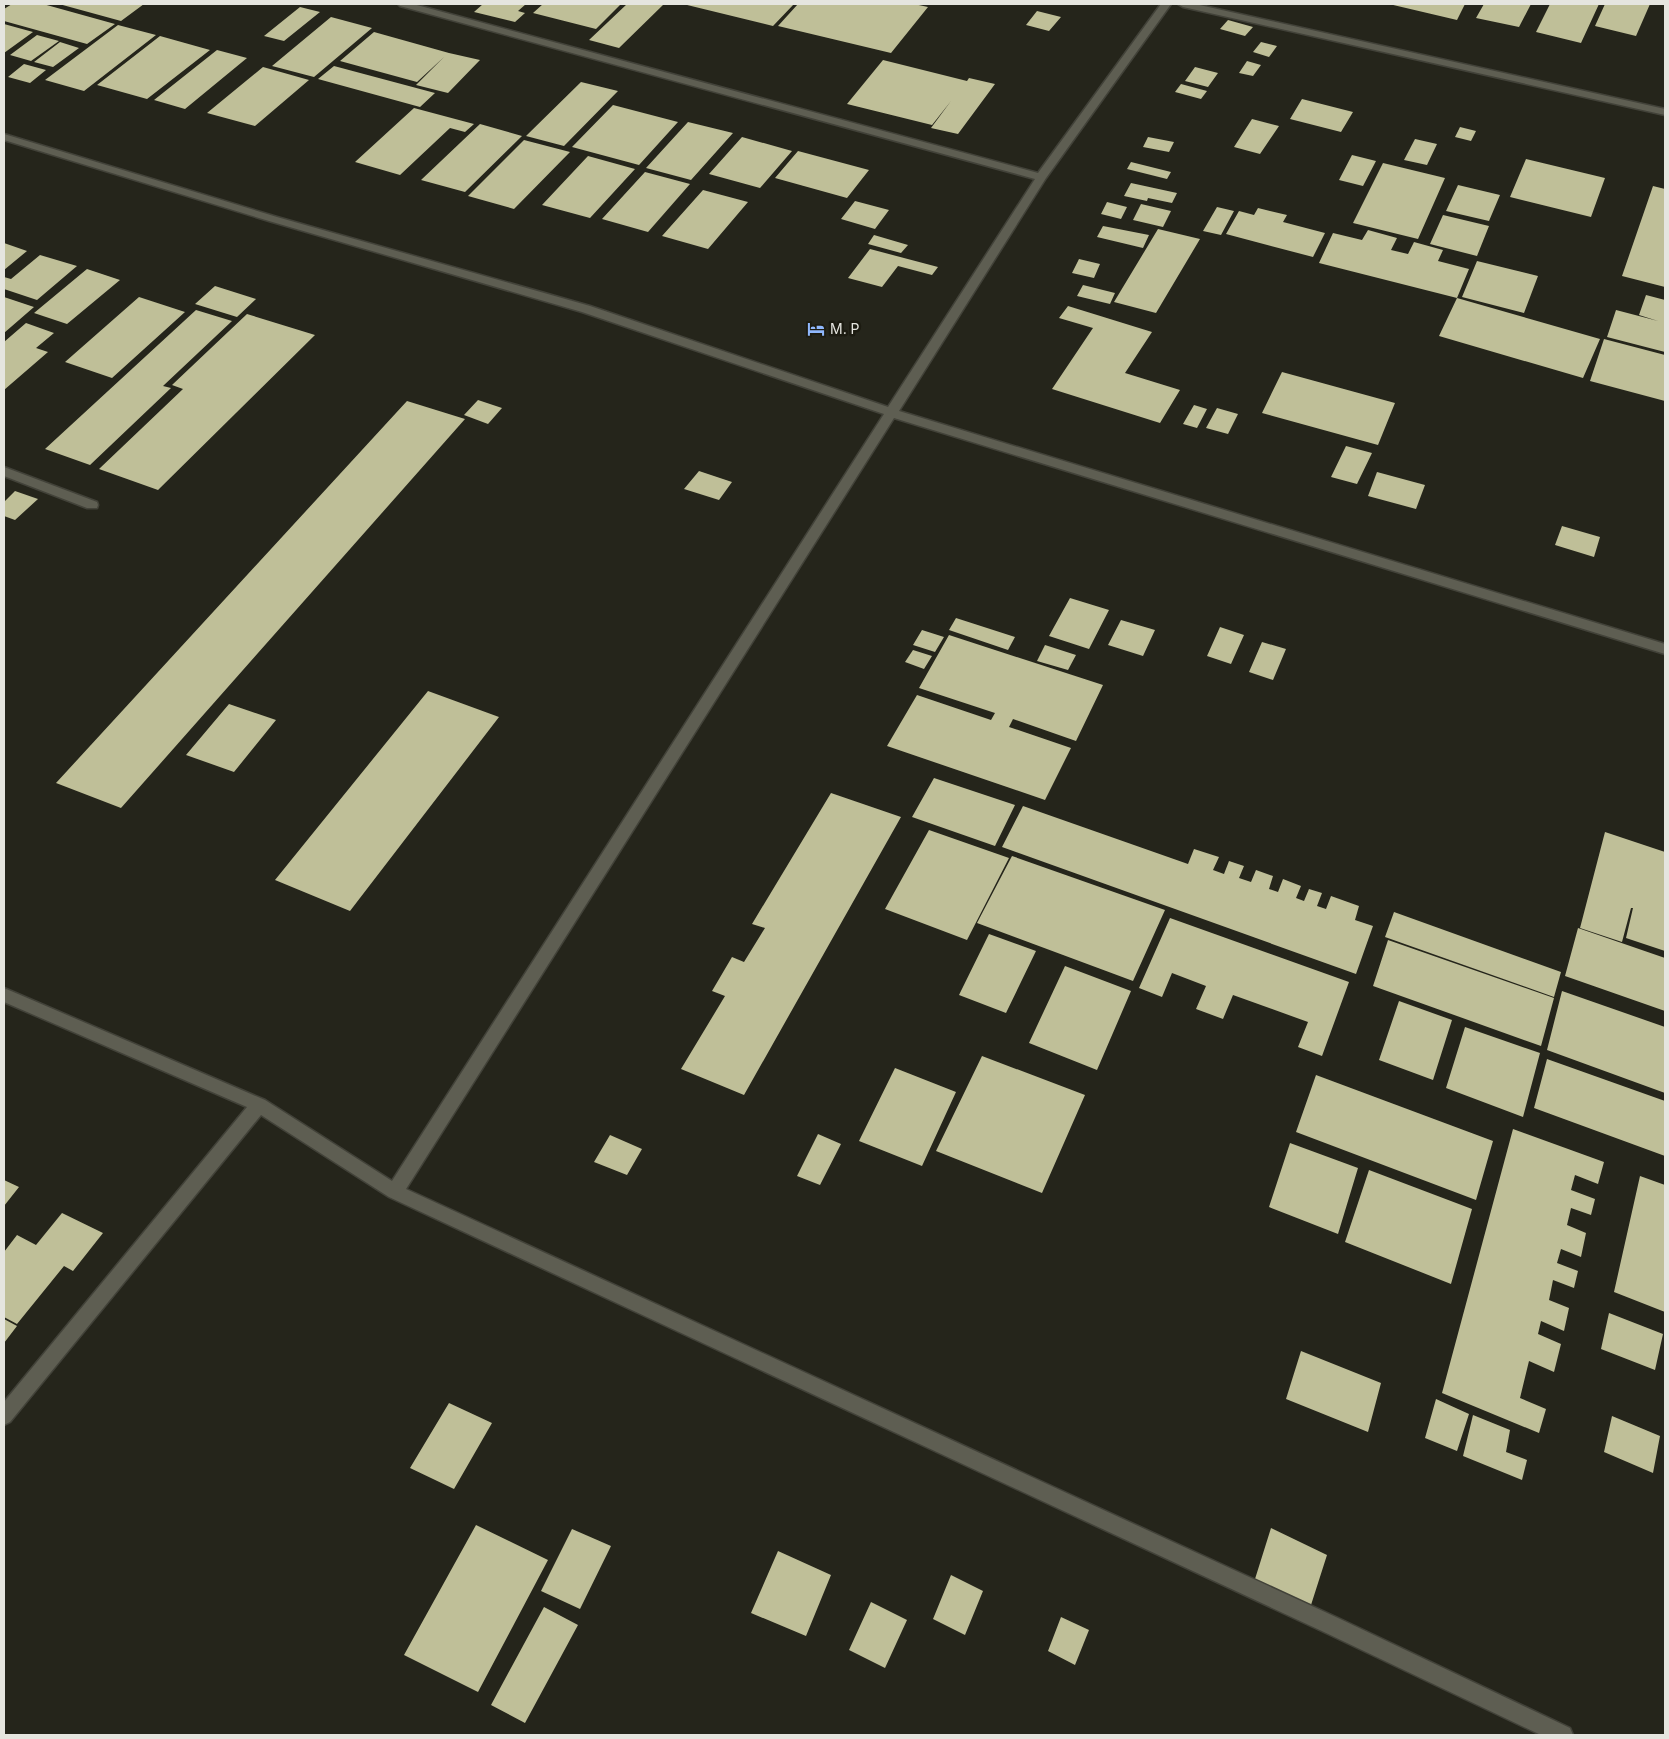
<svg xmlns="http://www.w3.org/2000/svg" width="1669" height="1739" viewBox="0 0 1669 1739" font-family="Inter,sans-serif">
<rect width="100%" height="100%" fill="#25251b"/>
<path fill="#bfbf98" d="M12 4H43L115 24 87 44 4 21V9Z
M59 4H144L121 21Z
M483 4H526L518 11 525 13 515 22 474 12Z
M543 4H621L596 29 533 13Z
M627 4H664L619 48 589 40Z
M683 4H794L773 26Z
M798 4H914L928 7 891 53 778 26Z
M1389 4H1465L1457 20Z
M1484 4H1531L1519 27 1476 18Z
M1550 4H1599L1581 43 1536 32Z
M1605 4H1650L1636 36 1595 26Z
M300 7 320 12 284 41 264 36Z
M1037 11 1061 17 1049 31 1026 25Z
M331 17 372 28 314 77 272 66Z
M1228 20 1253 27 1245 36 1220 29Z
M4 24 33 32 4 53Z
M118 25 156 35 84 91 45 80Z
M374 32 449 53 480 60 448 93 416 85 444 57 417 82 340 61Z
M37 35 59 41 31 61 10 55Z
M160 36 210 50 147 99 97 85Z
M60 42 79 48 53 67 34 62Z
M1261 42 1277 46 1269 57 1253 52Z
M217 50 247 58 185 109 154 100Z
M883 60 967 81 969 78 995 84 958 134 931 128 951 101 932 125 847 104Z
M1247 61 1261 65 1253 76 1239 73Z
M24 64 46 70 30 83 8 77Z
M334 66 435 93 420 107 318 79Z
M263 67 309 80 255 126 207 113Z
M1195 67 1218 73 1208 87 1185 81Z
M581 82 618 91 564 146 526 136Z
M1181 84 1207 91 1201 99 1175 92Z
M1302 99 1353 112 1341 132 1290 119Z
M613 105 678 122 639 165 572 147Z
M414 108 474 124 465 132 450 128 400 175 355 162Z
M1252 119 1279 126 1260 154 1234 147Z
M688 122 733 133 691 180 646 168Z
M480 124 522 136 465 192 421 180Z
M1460 127 1476 131 1471 141 1455 137Z
M742 137 792 151 760 188 709 174Z
M1148 137 1174 142 1169 152 1143 147Z
M1415 139 1437 144 1427 165 1404 160Z
M524 140 570 152 514 209 468 196Z
M798 151 869 170 847 198 775 178Z
M1352 155 1376 161 1363 186 1339 180Z
M588 156 635 169 590 218 542 205Z
M1526 159 1605 178 1591 217 1510 197Z
M1131 162 1171 172 1167 179 1127 169Z
M1383 163 1445 178 1418 239 1353 223Z
M645 172 690 184 648 232 602 219Z
M1131 183 1177 193 1172 203 1148 198 1147 201 1124 196Z
M1458 185 1500 195 1489 221 1446 211Z
M1653 186 1665 189V287L1622 276Z
M703 190 748 202 708 249 662 236Z
M855 201 889 210 875 229 841 219Z
M1107 202 1127 207 1121 219 1101 214Z
M1141 204 1171 211 1163 227 1133 220Z
M1217 207 1234 211 1221 235 1203 231Z
M1258 208 1287 215 1283 222 1325 233 1313 257 1226 234 1239 211 1254 215Z
M1443 215 1489 226 1477 256 1430 244Z
M1103 226 1149 235 1143 248 1097 237Z
M1158 229 1200 239 1156 313 1114 302Z
M1368 230 1397 238 1391 250 1408 254 1414 242 1443 250 1438 261 1469 269 1457 298 1600 339 1583 378 1439 336 1457 298 1319 263 1333 233 1362 240Z
M874 235 908 245 901 253 868 244Z
M4 243 27 251 4 270Z
M870 249 938 267 932 275 898 266 882 287 848 278Z
M40 255 77 266 37 300 4 289V277L11 279Z
M1079 259 1100 264 1094 278 1072 273Z
M1477 261 1538 276 1524 313 1462 297Z
M87 269 120 280 67 324 34 313Z
M1083 285 1115 293 1110 304 1077 296Z
M215 286 256 299 237 317 195 304Z
M1646 295 1665 300V352L1607 337 1616 310 1658 321 1639 315Z
M4 297 34 307 4 333Z
M139 297 185 312 112 378 65 362Z
M1068 306 1152 332 1125 373 1180 390 1160 423 1052 389 1093 328 1059 318Z
M196 310 232 321 163 386 171 388 90 465 45 449Z
M247 314 315 335 158 490 99 469 183 389 172 385Z
M26 323 54 333 36 348 48 352 4 390V342Z
M1604 339 1665 355V401L1590 381Z
M1282 372 1395 403 1378 445 1262 413Z
M478 400 502 408 488 424 464 415Z
M407 401 465 419 121 808 56 783Z
M1194 405 1207 409 1197 428 1183 424Z
M1217 408 1238 414 1228 434 1206 428Z
M1346 446 1372 453 1357 484 1331 477Z
M699 471 732 482 719 500 684 489Z
M1377 472 1425 485 1416 509 1368 496Z
M15 491 38 499 15 520 4 516V502Z
M1562 526 1600 537 1594 557 1555 545Z
M1070 598 1109 610 1089 649 1049 636Z
M956 618 1015 637 1008 650 949 630Z
M1121 620 1155 630 1143 656 1108 645Z
M1220 627 1244 635 1231 664 1207 656Z
M922 630 944 637 935 652 913 645Z
M949 635 1103 685 1076 741 1013 719 1009 727 1071 748 1045 800 887 746 917 695 991 720 995 713 919 688Z
M1262 642 1286 649 1273 680 1249 672Z
M1045 645 1076 655 1068 670 1037 661Z
M913 650 932 656 924 669 905 662Z
M428 691 499 717 350 911 275 880Z
M229 704 276 720 234 772 186 755Z
M934 778 1015 805 995 846 912 817Z
M831 793 901 817 744 1095 681 1069 725 996 712 991 732 957 744 962 765 928 752 924Z
M1023 806 1188 864 1194 849 1219 857 1213 870 1224 874 1229 861 1244 866 1239 878 1251 882 1256 870 1273 876 1269 889 1278 892 1283 879 1301 886 1296 898 1304 901 1309 889 1322 893 1317 906 1326 909 1331 896 1359 906 1355 920 1373 926 1356 974 1002 847Z
M929 830 1009 858 967 940 885 909Z
M1605 832 1665 852V951L1626 938 1633 908H1631L1622 942 1580 928Z
M1012 856 1165 910 1133 981 977 923Z
M1394 912 1561 972 1554 997 1385 937Z
M1170 918 1349 982 1322 1056 1298 1047 1308 1022 1233 995 1223 1019 1196 1009 1206 986 1172 973 1162 997 1139 988Z
M1578 928 1665 958V1011L1565 976Z
M989 934 1036 951 1006 1013 959 995Z
M1388 940 1554 998 1541 1046 1373 986Z
M1065 966 1131 991 1097 1070 1029 1043Z
M1562 991 1665 1027V1093L1547 1050Z
M1399 1001 1452 1020 1433 1080 1379 1060Z
M1465 1027 1540 1053 1523 1117 1446 1088Z
M982 1056 1085 1095 1042 1193 936 1151Z
M1547 1059 1665 1101V1156L1534 1108Z
M895 1068 956 1092 922 1166 859 1141Z
M1316 1075 1493 1141 1476 1200 1296 1132Z
M1513 1129 1604 1162 1598 1184 1575 1175 1571 1190 1595 1199 1591 1215 1571 1208 1567 1225 1586 1233 1581 1257 1561 1249 1557 1263 1578 1271 1574 1288 1553 1280 1549 1300 1569 1308 1564 1331 1541 1321 1538 1334 1561 1344 1554 1372 1529 1361 1520 1398 1546 1409 1539 1433 1442 1393Z
M818 1134 841 1144 820 1185 797 1176Z
M610 1135 642 1149 627 1175 594 1162Z
M1290 1143 1358 1168 1338 1234 1269 1207Z
M1369 1170 1472 1209 1451 1284 1345 1242Z
M1640 1176 1665 1185V1312L1614 1292Z
M4 1180 19 1187 4 1206Z
M62 1213 103 1233 73 1271 64 1266 17 1324 4 1317V1252L17 1235 36 1245Z
M1609 1313 1663 1334 1655 1370 1601 1349Z
M4 1319 17 1326 4 1343Z
M1301 1351 1381 1383 1368 1432 1286 1399Z
M1436 1399 1469 1414 1457 1451 1425 1438Z
M449 1403 492 1423 454 1489 410 1468Z
M1473 1415 1510 1430 1506 1452 1527 1460 1522 1480 1463 1456Z
M1612 1416 1660 1436 1653 1473 1604 1452Z
M476 1525 548 1560 478 1692 404 1655Z
M1271 1528 1327 1555 1311 1605 1255 1579Z
M572 1529 611 1546 580 1609 541 1591Z
M778 1551 831 1575 806 1636 751 1613Z
M951 1575 983 1591 965 1635 933 1619Z
M871 1602 907 1620 885 1668 849 1650Z
M544 1607 578 1625 525 1723 491 1705Z
M1061 1617 1089 1630 1075 1665 1048 1651Z"/>
<g fill="none" stroke-linecap="round" stroke-linejoin="round">
<g stroke="#424239" stroke-width="3">
<path id="street" d="M398 4H413L1038 173 1161 4H1171L1046 178 899 411 1665 644V654L894 418 406 1189 1338 1618 1570 1728 1573 1735H1541L1324 1632 389 1197 261 1115 10 1422 4 1425V1402L247 1107 4 1002V988L265 1100 392 1181 884 414 582 312 269 221 4 140V134L277 217 590 306 888 407 1035 179 400 6Z
M1178 4H1195L1665 109V115L1183 7Z
M4 467 97 502 98 505 97 508H87L4 476Z"/>
</g>
<use href="#street" fill="#5e5e52" fill-rule="evenodd"/>
</g>
<defs>
<g id="hotel-bare" transform="scale(1.35)"><path d="M-6-4.5h1.5V1H6V5H4.5V3h-9V5H-6ZM-4 0a1.8 1.8 0 1 1 3.6 0ZM.5 0V-2.5h3Q6-2.5 6 0Z" fill="#90b8fd" stroke="#1c1b11" stroke-width="2.5" paint-order="stroke"/></g>
</defs>
<g fill-rule="evenodd">
<use href="#hotel-bare" x="816" y="329"/>
</g>
<g text-anchor="middle" stroke-width="5" stroke-linejoin="round" paint-order="stroke">
<g font-size="14" fill="#e5e5df" stroke="#1c1b11" text-anchor="start">
<text x="830" y="334">M. P</text>
</g>
</g>
<rect width="1669" height="1739" fill="none" stroke="#e5e5df" stroke-width="10"/>
</svg>
